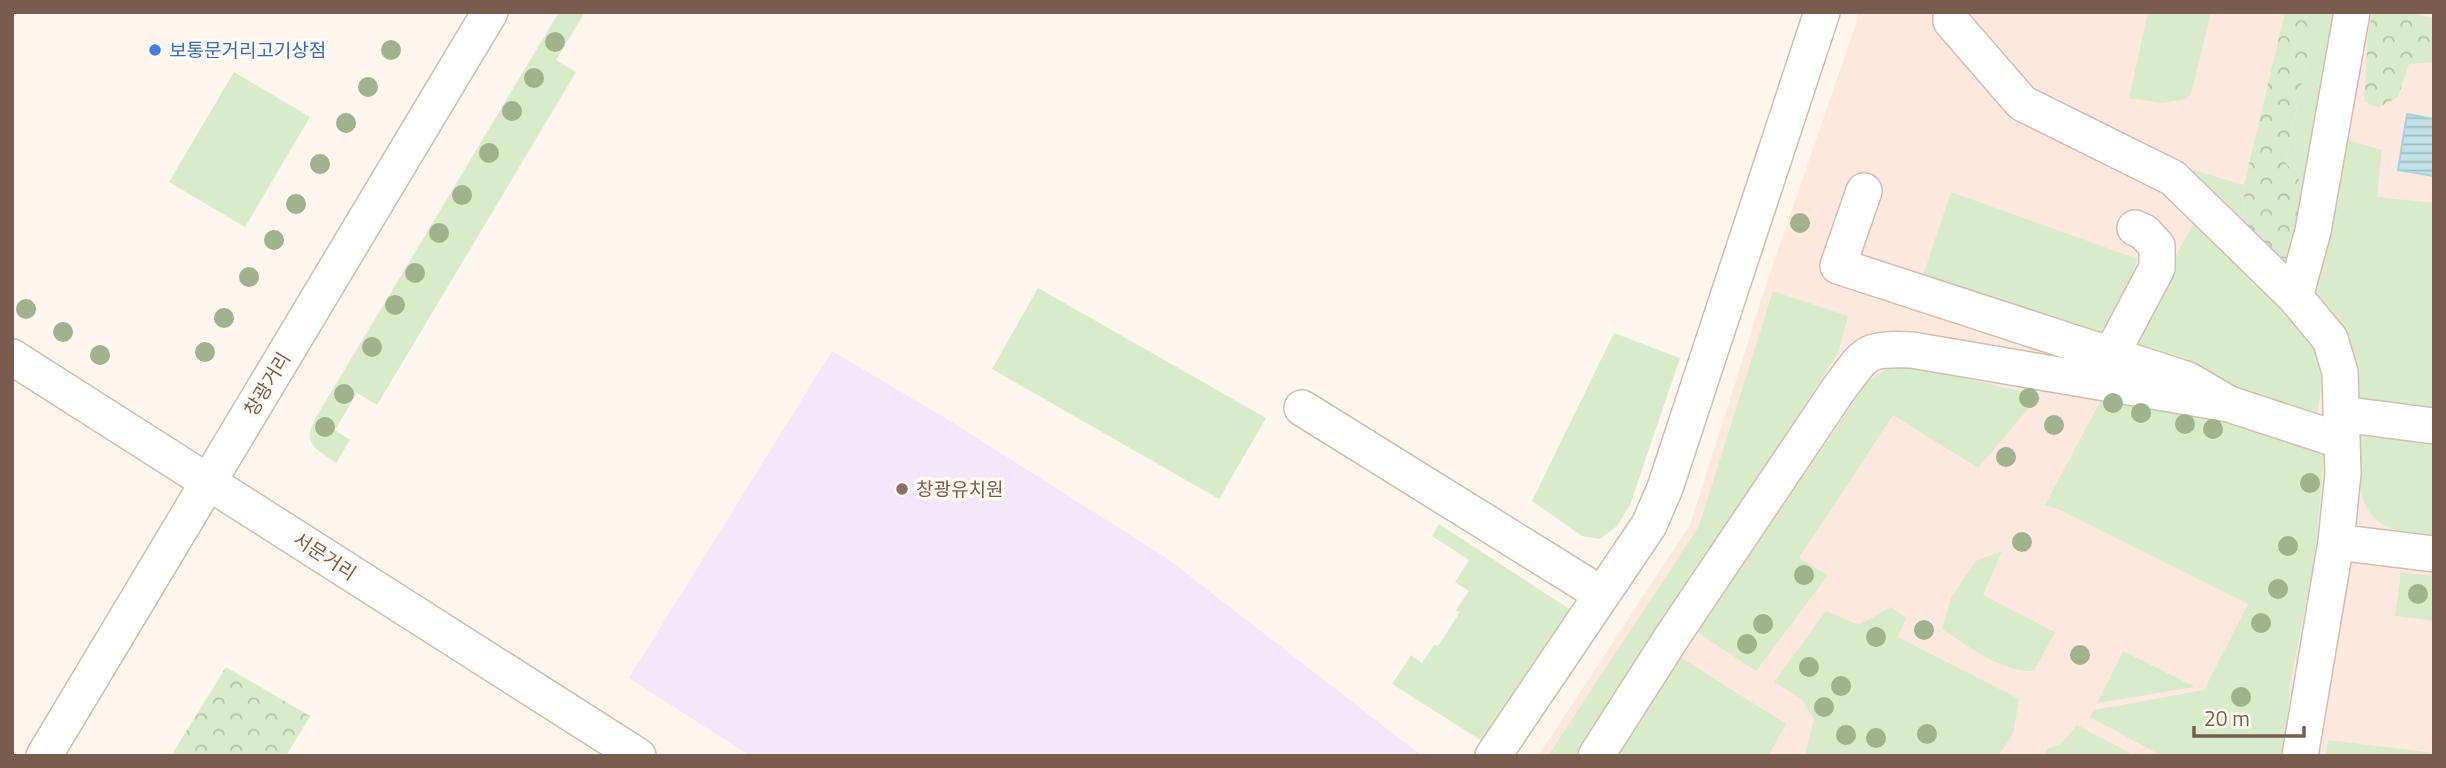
<svg xmlns="http://www.w3.org/2000/svg" width="2446" height="768" viewBox="0 0 2446 768" font-family="'Titillium Web','Noto Sans KR',sans-serif">
<defs>
<pattern id="forest-crowns" width="20" height="18" patternUnits="userSpaceOnUse" patternTransform="scale(1.75)"><rect width="20" height="18" fill="#d8ecc9"/><path d="M2 6a3 3 0 1 1 6 0M12 15a3 3 0 1 1 6 0" fill="none" stroke="#b4c2a5"/></pattern>
<pattern id="water-rules" width="6" height="5" patternUnits="userSpaceOnUse" patternTransform="scale(1.75)"><rect width="6" height="5" fill="#bfe3e8"/><path d="M0 2.5h6" fill="none" stroke="#a0bbbe"/></pattern>
</defs>
<rect width="100%" height="100%" fill="#fdf6ec"/>
<path fill="#fde8e0" d="M1860 12H2434V756H1538L1690 525 1766 285Z"/>
<path fill="#f3e8fa" d="M832 351 947 419 1168 559 1422 756H750L629 678Z"/>
<path fill="#d8ecc9" d="M559 12H585L556 60 576 72 377 405 357 393 335 430 350 440 336 463C316 448 302 446 315 419Z
M2148 12H2211L2191 94 2186 99 2162 103 2129 98Z
M2317 12H2339L2306 188 2285 163Z
M234 72 310 117 245 227 169 182Z
M2341 138 2382 150 2377 197 2434 203V412L2356 402 2313 290Z
M2189 169 2244 185 2245 221Z
M1951 192 2138 259 2106 339 1921 281Z
M2194 223C2228 247 2297 308 2315 345 2325 365 2321 394 2317 414L2290 413 2184 363 2126 344Z
M1038 288 1266 418 1219 499 992 369Z
M1773 291 1848 316 1838 353 1581 756H1548L1699 526Z
M1614 333 1680 358 1630 505 1617 526 1600 539 1582 536 1532 501Z
M1891 366H1914L2039 396 1978 468 1893 415 1799 558 1828 575 1756 671 1697 632 1868 381Z
M2101 400 2225 420 2324 454 2315 557 2290 685 2285 756H2162L2090 717 2094 710 2204 690 2248 604 2060 510 2045 505Z
M2358 427 2434 437V535C2418 533 2400 533 2386 526 2351 510 2359 458 2358 427Z
M1439 524 1571 610 1485 743 1392 684 1411 655 1422 663 1434 645 1438 646 1460 612 1456 610 1469 591 1455 582 1469 560 1432 536Z
M2002 551 1983 595 2055 632 2034 671C2001 672 1969 647 1942 629L1951 598 1976 561Z
M2401 572 2434 576V621L2395 616Z
M1891 607 1906 618 1898 637 2019 699 2013 734 1998 756H1805L1814 719 1802 700 1774 682 1826 611 1859 625Z
M2123 651 2195 687 2097 703Z
M1677 655 1786 724 1768 756H1627L1616 749Z
M2077 725 2136 756H2044L2047 749 2061 744Z
M2328 740 2434 753V756H2326Z"/>
<path fill="url(#forest-crowns)" d="M2285 12H2317L2285 162 2306 188 2289 257 2281 260 2269 252 2245 221 2244 185Z
M2372 12H2403L2434 18V62L2409 64 2398 97 2378 108 2364 101 2368 35Z
M226 667 310 716 286 756H171Z"/>
<path fill="url(#water-rules)" stroke="#a5d3da" stroke-width="2" d="M2407 114 2434 119V176L2398 170Z"/>
<g fill="none" stroke-linecap="round" stroke-linejoin="round">
<g stroke="#d1beb0" stroke-width="38">
<path id="minor" d="M1951 12V21L2022 103 2173 178 2295 297 2330 339 2340 372 2343 473 2336 542 2300 756
M1864 191 1838 266 2188 380 2229 404 2342 441
M2295 297 2313 231 2352 12
M2111 355 2157 268V246L2144 232 2135 228
M12 357 638 756
M1302 408 1601 594
M2341 414 2434 426
M2336 542 2434 554
M44 756 490 12
M1493 756 1649 525 1665 488 1822 12
M1596 756 1672 637 1838 390C1867 352 1863 348 1912 350L2229 404"/>
</g>
<use href="#minor" stroke="#fff" stroke-width="35"/>
</g>
<g fill="#a0b28e">
<circle cx="555" cy="42" r="10"/>
<circle cx="391" cy="50" r="10"/>
<circle cx="534" cy="78" r="10"/>
<circle cx="368" cy="87" r="10"/>
<circle cx="512" cy="111" r="10"/>
<circle cx="346" cy="123" r="10"/>
<circle cx="489" cy="153" r="10"/>
<circle cx="320" cy="164" r="10"/>
<circle cx="462" cy="195" r="10"/>
<circle cx="296" cy="204" r="10"/>
<circle cx="1800" cy="223" r="10"/>
<circle cx="439" cy="233" r="10"/>
<circle cx="274" cy="240" r="10"/>
<circle cx="415" cy="273" r="10"/>
<circle cx="249" cy="277" r="10"/>
<circle cx="395" cy="305" r="10"/>
<circle cx="26" cy="309" r="10"/>
<circle cx="224" cy="318" r="10"/>
<circle cx="63" cy="332" r="10"/>
<circle cx="372" cy="347" r="10"/>
<circle cx="205" cy="352" r="10"/>
<circle cx="100" cy="355" r="10"/>
<circle cx="344" cy="394" r="10"/>
<circle cx="2029" cy="398" r="10"/>
<circle cx="2113" cy="403" r="10"/>
<circle cx="2141" cy="413" r="10"/>
<circle cx="2185" cy="424" r="10"/>
<circle cx="2054" cy="425" r="10"/>
<circle cx="325" cy="427" r="10"/>
<circle cx="2213" cy="429" r="10"/>
<circle cx="2006" cy="457" r="10"/>
<circle cx="2310" cy="483" r="10"/>
<circle cx="2022" cy="542" r="10"/>
<circle cx="2288" cy="546" r="10"/>
<circle cx="1804" cy="575" r="10"/>
<circle cx="2278" cy="589" r="10"/>
<circle cx="2418" cy="594" r="10"/>
<circle cx="2261" cy="623" r="10"/>
<circle cx="1763" cy="624" r="10"/>
<circle cx="1924" cy="630" r="10"/>
<circle cx="1876" cy="637" r="10"/>
<circle cx="1747" cy="644" r="10"/>
<circle cx="2080" cy="655" r="10"/>
<circle cx="1809" cy="667" r="10"/>
<circle cx="1841" cy="686" r="10"/>
<circle cx="2241" cy="697" r="10"/>
<circle cx="1824" cy="707" r="10"/>
<circle cx="1927" cy="734" r="10"/>
<circle cx="1846" cy="735" r="10"/>
<circle cx="1876" cy="738" r="10"/>
</g>
<circle fill="#3f7fe0" stroke="#fffaf3" stroke-width="2.5" cx="155" cy="50" r="7"/>
<circle fill="#8d6e63" stroke="#fffaf3" stroke-width="2.5" cx="902" cy="489" r="7"/>
<g text-anchor="middle" stroke-width="7" stroke-linejoin="round" paint-order="stroke">
<g font-size="19" fill="#366cbe" stroke="#fffaf3" text-anchor="start">
<text x="169" y="57">보통문거리고기상점</text>
</g>
<g font-size="19" fill="#7a5c4d" stroke="#fffaf3">
<text transform="translate(267 384) rotate(-59)" y="7">창광거리</text>
<text transform="translate(325 556) rotate(33)" y="7">서문거리</text>
</g>
<g font-size="19" fill="#785e54" stroke="#fffaf3" text-anchor="start">
<text x="916" y="496">창광유치원</text>
</g>
</g>
<rect width="2446" height="768" fill="none" stroke="#7a5c4d" stroke-width="28"/>
<path d="M2194 726v10h110v-10" fill="none" stroke="#7a5c4d" stroke-width="3.5"/>
<text x="2204" y="726" font-size="21" fill="#7a5c4d" stroke="#fffaf3" stroke-width="5" paint-order="stroke">20 m</text>
</svg>
